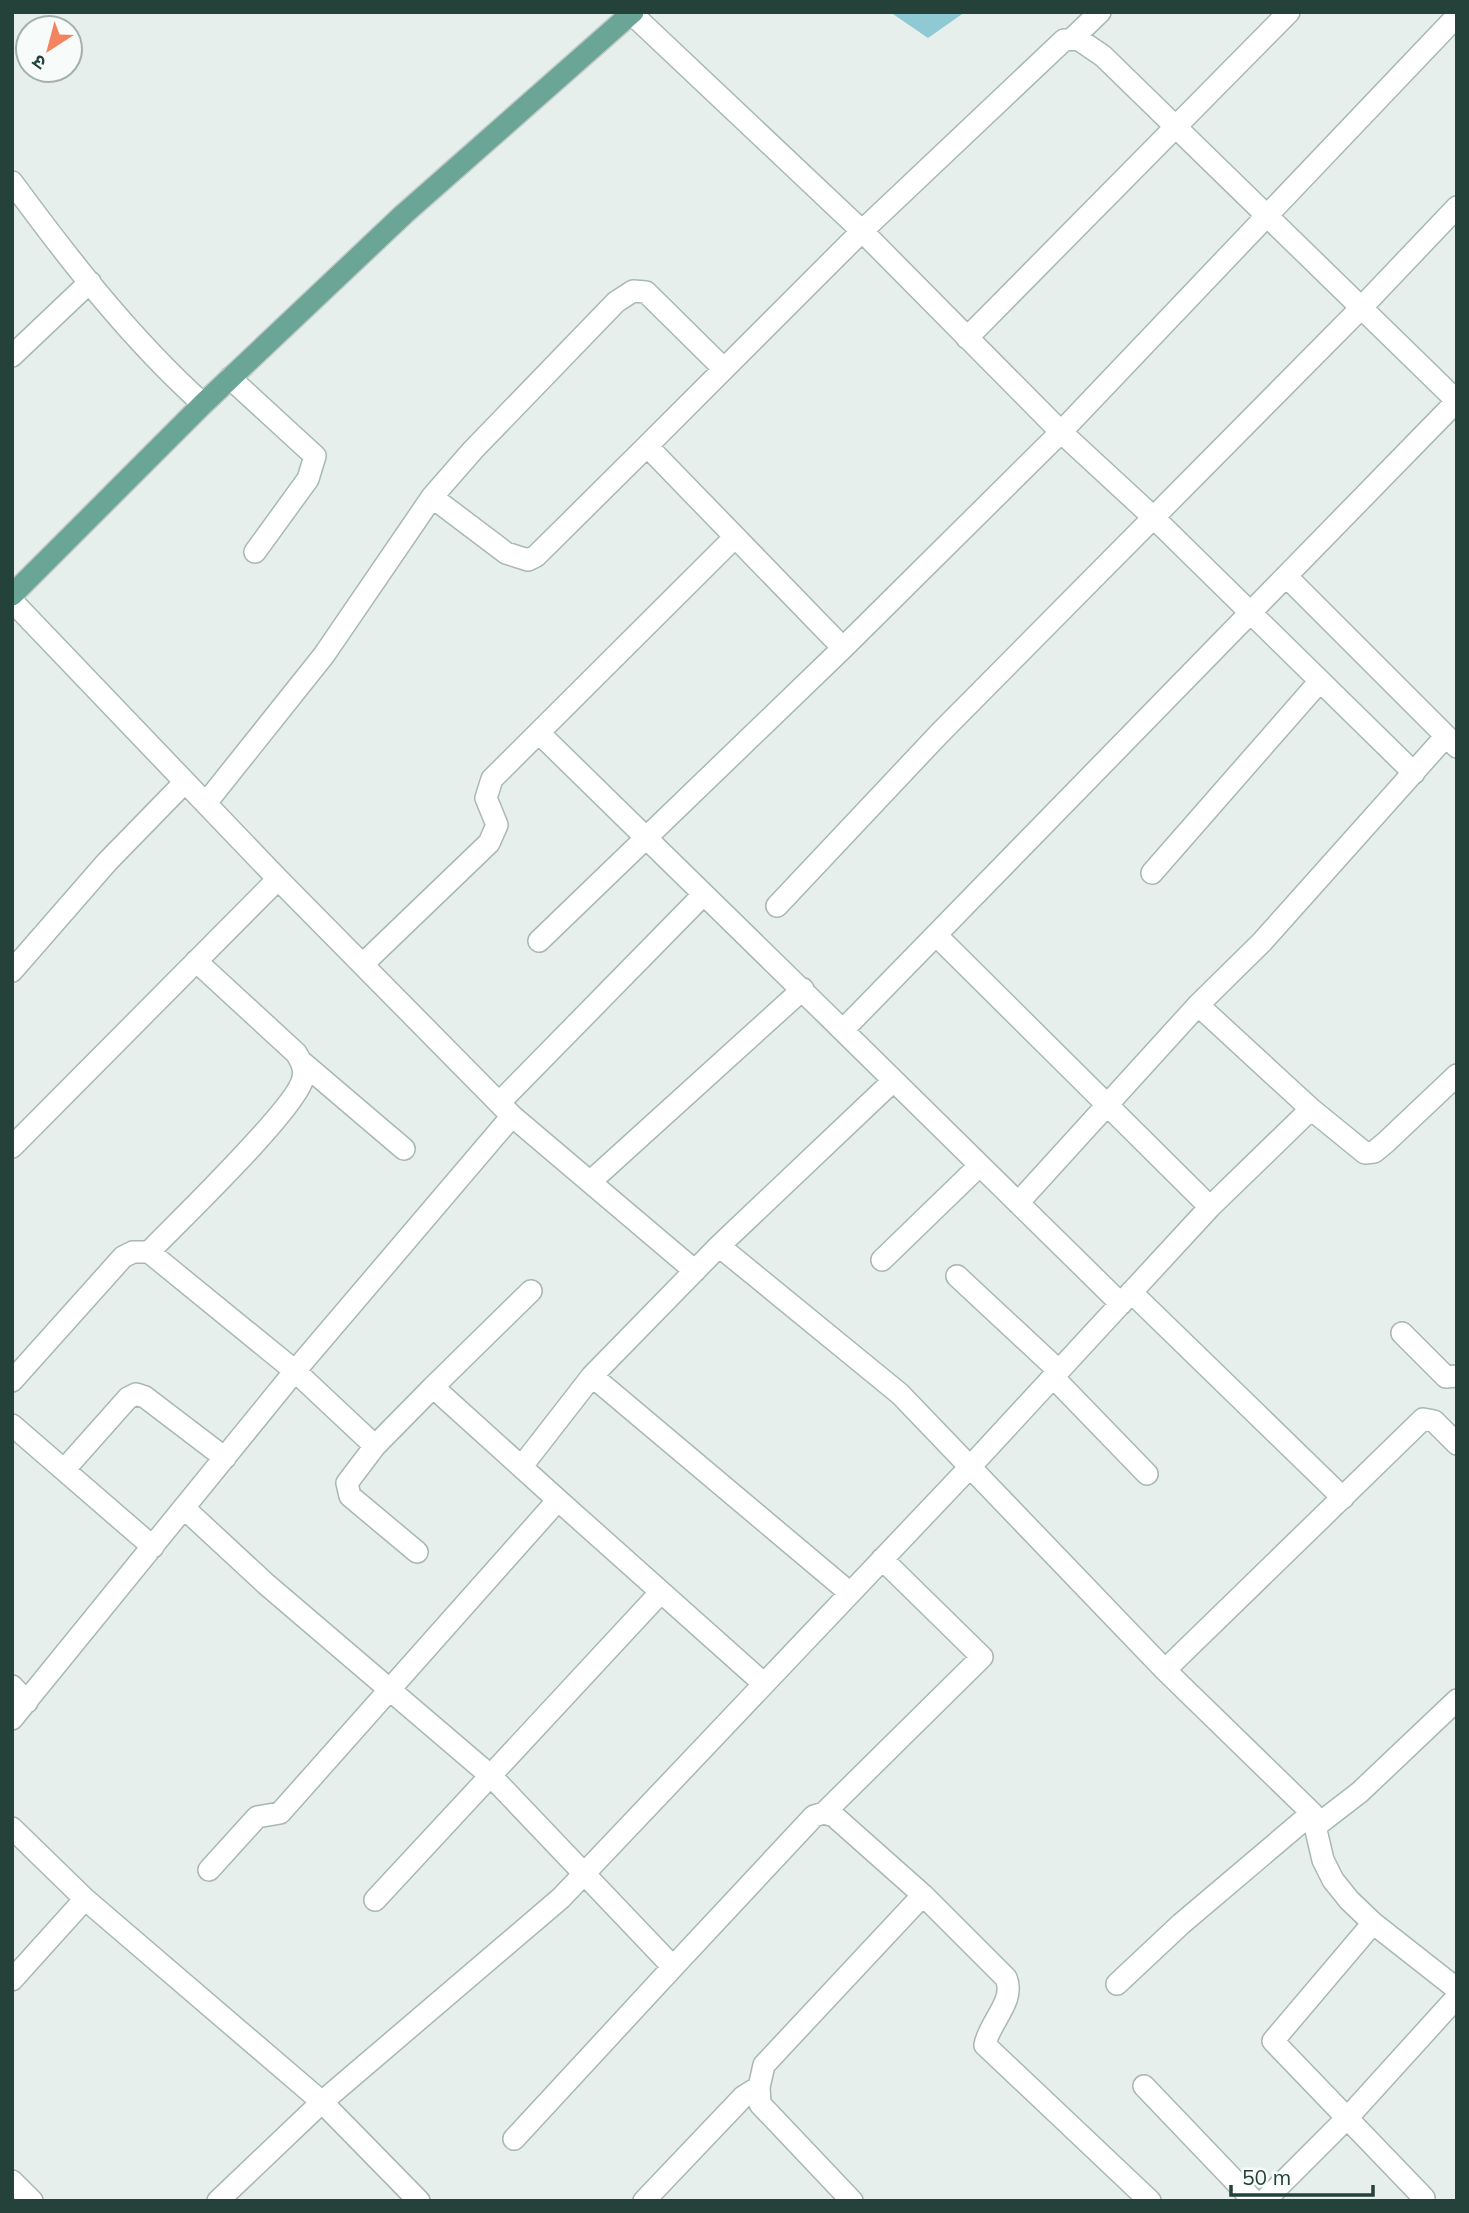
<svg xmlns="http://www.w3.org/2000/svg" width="1469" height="2213" viewBox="0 0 1469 2213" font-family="Mulish,'Noto Sans Devanagari',sans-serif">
<rect width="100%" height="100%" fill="#e6efeb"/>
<path fill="#8ec9d4" d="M890 12H965L928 38Z"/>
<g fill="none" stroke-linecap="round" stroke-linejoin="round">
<g stroke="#a8b8b2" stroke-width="24">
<path id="minor" d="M630 12 862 231 1061 432 1152 516 1414 773
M1073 38 1100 12
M12 182C70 261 131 339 203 404
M967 338 1289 12
M12 356 90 282
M230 378 315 456 308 479 255 552
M432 497 506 553 528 560 536 556 647 446
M1286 576 1457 747
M12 601 278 879 512 1116 295 1371 12 1719
M843 648 647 446 862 231 1064 40 1078 39 1103 56 1457 401
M539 733C734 922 927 1114 1121 1304
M206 803 324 655 432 497 473 450 616 302 633 291 646 292 724 369
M1152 873 1320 681
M777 906 939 734 1360 309 1457 207
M936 935 1210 1207
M539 941 843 648 1061 432 1457 16
M363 964 489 843 497 825 486 798 492 779 735 537
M12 971 107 862 185 782
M1198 1005 1311 1109 1365 1153 1374 1152 1385 1143 1457 1075
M844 1029 1457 401
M303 1063 404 1149
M499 1103 703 895
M512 1116 695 1271
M12 1147 278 879
M590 1182 803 989
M1018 1203 1198 1005 1262 942 1446 736
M719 1246 900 1394 1165 1670
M149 1252C177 1223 298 1107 303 1078 305 1068 301 1061 296 1053L196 961
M882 1260 979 1166
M957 1276 1059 1371
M1131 1292 1343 1498
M1402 1333 1446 1377 1457 1376
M592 1376 850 1593
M1053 1377 1147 1474
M12 1381 123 1257 133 1252H149L295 1371 375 1446 433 1387 558 1500 280 1813 257 1817 209 1870
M433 1387 531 1291
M12 1425 153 1547
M1457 1444 1434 1421 1423 1419 1165 1670 1312 1813 1323 1860 1333 1880 1349 1900 1373 1923 1457 1989
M375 1446 347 1483 350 1496 417 1552
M522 1466 592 1376 719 1246 892 1082
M64 1470 128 1398 136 1394 145 1397 225 1458
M558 1500 763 1683
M184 1508 266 1584 492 1777 673 1967 814 1816 824 1813 834 1816 923 1895 1006 1978C1016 2001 989 2022 985 2045L1150 2201
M12 1686 27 1702
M824 1813 982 1657 882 1559
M1316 1826 1360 1792 1457 1700
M12 1828 85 1899 322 2102 419 2201
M375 1900 661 1592
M1373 1923 1273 2041 1424 2198
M12 1980 85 1899
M1117 1984 1181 1924 1312 1813
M1144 2086 1254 2201
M514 2139 673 1967
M12 2181 32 2201
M218 2201 322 2102 561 1898 970 1467 1210 1207 1311 1109
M644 2201 743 2097 759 2087
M852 2201 760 2104 759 2087 764 2065 923 1895
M1264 2201 1350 2115 1457 1997"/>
</g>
<g stroke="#c2cac8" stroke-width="24">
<path id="major" d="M12 595 203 404 404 214 633 12"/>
</g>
<use href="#minor" stroke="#fff" stroke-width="21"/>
<use href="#major" stroke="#6aa596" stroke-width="21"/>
</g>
<rect width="1469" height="2213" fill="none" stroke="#24423a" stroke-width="28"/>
<g transform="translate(49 49) rotate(216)"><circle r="33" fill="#f7fbf9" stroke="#a3b1ad" stroke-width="2"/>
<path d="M0-5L12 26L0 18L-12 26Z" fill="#f4845f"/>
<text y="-10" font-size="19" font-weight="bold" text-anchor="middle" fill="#24423a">उ</text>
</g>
<path d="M1231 2185v10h142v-10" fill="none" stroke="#24423a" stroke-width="3.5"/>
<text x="1242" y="2185" font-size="21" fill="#24423a" stroke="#f7fbf9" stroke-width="5" paint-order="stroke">50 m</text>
</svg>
